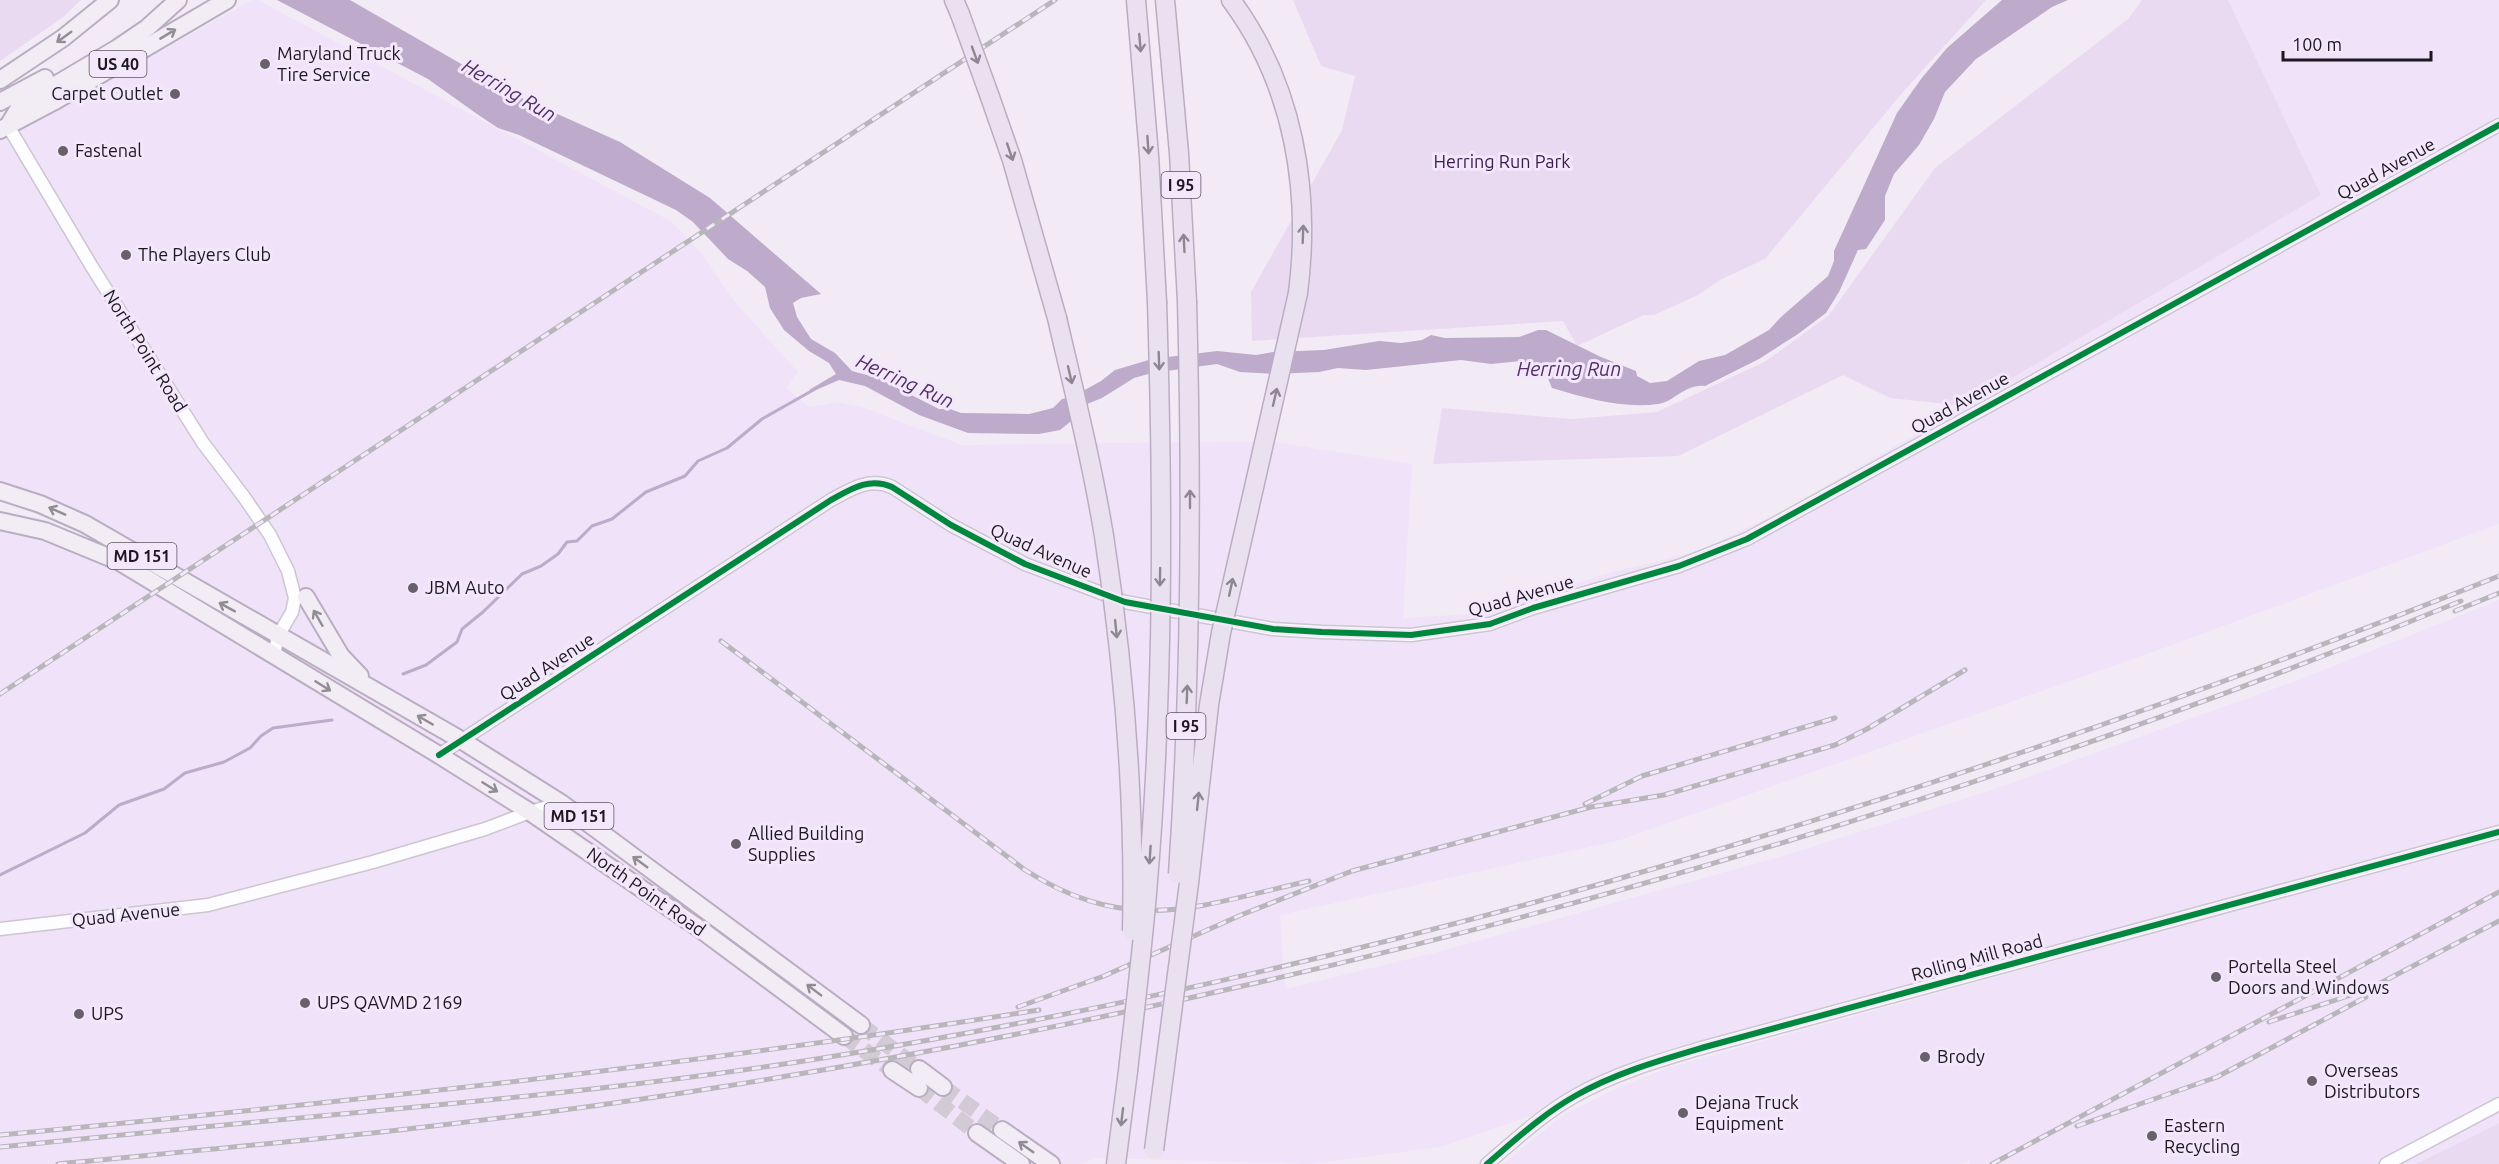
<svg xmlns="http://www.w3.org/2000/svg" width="2499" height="1164" viewBox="0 0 2499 1164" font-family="Ubuntu,sans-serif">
<rect width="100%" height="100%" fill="#f2ebf6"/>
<path fill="#f0e2f9" d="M252 0H258L672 222 701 253 734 301 798 372 786 388 809 407 838 402 862 407 962 445 1269 441 1412 464 1403 618 1487 613 1609 573 1699 551 1786 509 1965 406 2321 195 2228 0H2499V524L2161 649 1617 841 1280 915 1285 989 1438 952 1783 856 1989 791 2296 681 2499 600V1123L2416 1164H1970L1969 1160 1962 1164H1503L1563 1115 1619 1087 1670 1067 2086 952 2168 917 1704 1042 1546 1111 1440 1147 1311 1164 1095 1158 1082 1164H0V530L58 544 136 581 167 561 100 524 38 494 0 484V137L90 91Z"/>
<path fill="#e9daf2" d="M0 0H81L62 18 0 61Z
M1293 0H1986L1903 92 1765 259 1722 279 1698 295 1654 315H1644L1577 346 1563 321 1252 341 1251 292 1342 130 1355 76 1321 66Z
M2142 0H2228L2321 195 1965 406 1890 398 1843 375 1678 456 1433 464 1442 408 1572 419 1657 412 1766 361 1829 315 1935 168 2128 19Z
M2499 1123V1164H2416Z"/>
<path fill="#beaaca" d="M277 0H350L515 95 620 142 710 198 821 294 801 298 793 303 797 317 811 339 835 353 852 371 878 378 939 409H950L961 413 1029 414 1053 408 1062 399 1072 397 1101 381 1115 370 1152 359 1217 351 1256 355 1273 352 1324 350 1379 341 1401 343 1422 340 1431 335 1445 338 1519 337 1538 330H1546L1601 357 1636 371 1637 376 1650 383 1667 381 1699 361 1725 355 1769 330 1781 317 1828 276 1834 261V251L1897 113 1921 79 1947 48 2002 0H2068L2052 7 1976 59 1945 92 1934 119 1919 145 1894 174 1885 196V220L1866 249 1858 250 1839 292 1826 313 1798 334 1759 359 1705 386C1684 384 1673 403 1658 404 1624 409 1585 398 1552 388L1544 369 1521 361 1491 364 1461 360 1366 370 1338 368 1319 372 1275 374 1240 372 1217 364 1152 373 1134 378 1102 398 1077 408 1070 422 1060 430 1039 434 968 433 919 415 865 386 839 380 816 390H809L836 374 829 363 809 351 784 330 770 308 765 287 747 271 728 259 693 222 676 210 519 135 498 128 477 114 428 79Z"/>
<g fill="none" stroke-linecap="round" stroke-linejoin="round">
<path stroke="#beaaca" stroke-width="3" d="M403 674 426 665 457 642 462 629 483 612 522 574 541 566 558 554 567 542 577 541 592 526 612 519 646 492 685 476 698 461 727 448 762 419 815 389
M0 875 85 833 119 805 164 789 185 773 224 762 250 748 261 736 273 728 332 720"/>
<path stroke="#d2cbd6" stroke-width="16" stroke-dasharray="16 8" stroke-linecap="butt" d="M861 1025 919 1069
M844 1036 892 1070
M943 1087 1002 1130
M919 1088 977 1133"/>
<g stroke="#cbc6cf" stroke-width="15">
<path id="minor" d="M8 126 92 267 203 443 244 497 270 535 288 571 295 598 292 612 278 636 274 655
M439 755 831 500C851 489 869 477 892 487L951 525 1025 564 1125 602 1273 629 1322 632 1411 635 1490 624 1533 608 1679 566 1747 539 2499 125
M0 929 208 905 373 862 485 829 530 812 561 803
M1487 1164C1515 1140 1543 1114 1575 1096 1615 1073 1661 1060 1705 1047L2499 832
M2386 1164 2499 1104"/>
</g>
<g stroke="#baadc1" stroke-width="20">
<path id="major" d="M0 80 63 38 110 0
M0 102 45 78
M8 126 20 106 116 49 147 28 178 0
M0 130 53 102 227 0
M0 491 40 504 85 524 461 740 561 803 861 1025
M0 521 45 531 118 561 439 755 530 812 700 929 844 1036
M306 597 341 656 360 676
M919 1069 943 1087
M892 1070 919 1088
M1002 1130 1051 1164
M977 1133 1021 1164"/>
</g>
<g stroke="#baadc1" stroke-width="21">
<path id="highway" d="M954 0 960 14
M1136 0 1149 155 1157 302
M1165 0 1179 153 1187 301
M1231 0C1294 85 1311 190 1298 293
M990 97 1012 160 1057 318
M1116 1164 1128 1071"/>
</g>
<use href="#minor" stroke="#fdfcfe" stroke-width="12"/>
<use href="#major" stroke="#f2ecf5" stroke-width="16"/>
<use href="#highway" stroke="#eae1f0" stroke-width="18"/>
<g stroke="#b8b6ba" stroke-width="5">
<path id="rail" d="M2455 611 2499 593
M721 641 1025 870C1131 937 1197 906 1309 881
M0 694 1055 0
M1585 804 1642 776 1835 718
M1018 1007 1104 976 1241 915 1352 871 1591 807 1664 795 1835 745 1867 729 1965 670
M2269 1022 2369 989 2499 921
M2077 1126 2217 1077 2366 997
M0 1135C347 1102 695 1065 1039 1010
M0 1147C125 1135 249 1122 374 1111 524 1097 674 1082 823 1058 1399 965 1958 791 2499 576
M58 1164C278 1143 496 1123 714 1088 1313 993 1900 831 2461 601
M1992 1164 2499 892"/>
</g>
<use href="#rail" stroke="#f3e7fb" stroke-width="3" stroke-dasharray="9" stroke-linecap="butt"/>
<g stroke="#baadc1" stroke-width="21" stroke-linecap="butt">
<path id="highway-bridge" d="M960 14 990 97
M1057 318C1074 391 1092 463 1104 536 1124 666 1135 799 1132 931
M1178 874C1191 683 1192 492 1187 301
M1128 1071C1135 1008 1143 945 1148 881 1164 689 1163 495 1157 302
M1154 1150 1189 883 1209 705 1221 633 1298 293"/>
</g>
<use href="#highway-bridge" stroke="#eae1f0" stroke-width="18"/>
<g stroke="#f3e7fb" stroke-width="10">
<path id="cycleway" d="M439 755 831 500C851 489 869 477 892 487L951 525 1025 564 1125 602 1273 629 1322 632 1411 635 1490 624 1533 608 1679 566 1747 539 2499 125
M1487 1164C1515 1140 1543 1114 1575 1096 1615 1073 1661 1060 1705 1047L2499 832"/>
</g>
<use href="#cycleway" stroke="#00873e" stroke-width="6"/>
</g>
<defs><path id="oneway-shaft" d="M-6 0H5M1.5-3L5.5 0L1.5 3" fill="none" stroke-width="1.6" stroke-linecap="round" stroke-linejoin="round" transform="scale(1.5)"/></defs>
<g stroke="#928c95">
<use href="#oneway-shaft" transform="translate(168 34) rotate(-31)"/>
<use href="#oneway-shaft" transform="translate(64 37) rotate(144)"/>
<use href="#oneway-shaft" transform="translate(57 511) rotate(-156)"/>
<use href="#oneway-shaft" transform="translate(227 607) rotate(-151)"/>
<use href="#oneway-shaft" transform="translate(318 618) rotate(-120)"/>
<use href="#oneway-shaft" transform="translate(323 686) rotate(32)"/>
<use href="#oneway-shaft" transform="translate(425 720) rotate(-150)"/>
<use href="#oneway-shaft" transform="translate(490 787) rotate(32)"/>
<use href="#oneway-shaft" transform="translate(640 862) rotate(-144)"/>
<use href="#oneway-shaft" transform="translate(814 990) rotate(-143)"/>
<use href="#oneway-shaft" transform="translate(1026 1147) rotate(-145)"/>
</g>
<g stroke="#8e8692">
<use href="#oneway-shaft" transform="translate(1140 43) rotate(85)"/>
<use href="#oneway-shaft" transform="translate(975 55) rotate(70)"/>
<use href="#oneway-shaft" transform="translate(1148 145) rotate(86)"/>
<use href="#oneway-shaft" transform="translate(1010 152) rotate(71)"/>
<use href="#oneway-shaft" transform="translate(1303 234) rotate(-88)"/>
<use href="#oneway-shaft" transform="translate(1184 243) rotate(-93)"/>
<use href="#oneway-shaft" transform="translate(1159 361) rotate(88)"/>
<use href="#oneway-shaft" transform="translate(1070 375) rotate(77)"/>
<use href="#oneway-shaft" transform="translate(1275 397) rotate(-77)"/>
<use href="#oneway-shaft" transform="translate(1190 499) rotate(-90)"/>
<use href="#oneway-shaft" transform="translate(1160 577) rotate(91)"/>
<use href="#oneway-shaft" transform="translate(1231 587) rotate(-78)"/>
<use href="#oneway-shaft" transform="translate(1116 629) rotate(84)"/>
<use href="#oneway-shaft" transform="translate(1187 694) rotate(-88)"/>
<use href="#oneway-shaft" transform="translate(1198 801) rotate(-84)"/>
<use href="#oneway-shaft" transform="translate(1150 855) rotate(94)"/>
<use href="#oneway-shaft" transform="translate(1122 1117) rotate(97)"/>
</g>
<g fill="#68616b" stroke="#f3e7fb" stroke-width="2">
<circle cx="265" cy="64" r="6"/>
<circle cx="175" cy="94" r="6"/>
<circle cx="63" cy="151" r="6"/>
<circle cx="126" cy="255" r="6"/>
<circle cx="413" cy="588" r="6"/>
<circle cx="736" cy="844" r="6"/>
<circle cx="2216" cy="977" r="6"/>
<circle cx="305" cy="1003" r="6"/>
<circle cx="79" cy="1014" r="6"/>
<circle cx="1925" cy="1057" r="6"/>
<circle cx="2312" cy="1081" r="6"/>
<circle cx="1683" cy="1113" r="6"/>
<circle cx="2152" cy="1136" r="6"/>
</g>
<g text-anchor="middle" stroke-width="6" stroke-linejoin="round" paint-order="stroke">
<g fill="#f3e7fb" stroke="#5d5562" stroke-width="1.5">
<rect x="89.5" y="51" width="57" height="26" rx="4.5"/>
<rect x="1161.5" y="172" width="39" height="26" rx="4.5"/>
<rect x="107.5" y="543" width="69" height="26" rx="4.5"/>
<rect x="1166.5" y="713" width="39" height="26" rx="4.5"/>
<rect x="544.5" y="803" width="69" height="26" rx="4.5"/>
</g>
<g font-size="16" font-weight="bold" fill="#1d1720">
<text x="118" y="70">US 40</text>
<text x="1181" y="191">I 95</text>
<text x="142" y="562">MD 151</text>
<text x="1186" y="732">I 95</text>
<text x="579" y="822">MD 151</text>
</g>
<g font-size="18" fill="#1d1720" stroke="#f3e7fb" text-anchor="start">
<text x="277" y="60">Maryland Truck<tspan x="277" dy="21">Tire Service</tspan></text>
<text x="163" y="100" text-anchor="end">Carpet Outlet</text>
<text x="75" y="157">Fastenal</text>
<text x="138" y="261">The Players Club</text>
<text x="425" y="594">JBM Auto</text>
<text x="748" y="840">Allied Building<tspan x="748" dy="21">Supplies</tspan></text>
<text x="2228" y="973">Portella Steel<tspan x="2228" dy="21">Doors and Windows</tspan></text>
<text x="317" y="1009">UPS QAVMD 2169</text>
<text x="91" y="1020">UPS</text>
<text x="1937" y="1063">Brody</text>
<text x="2324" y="1077">Overseas<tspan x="2324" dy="21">Distributors</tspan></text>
<text x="1695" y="1109">Dejana Truck<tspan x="1695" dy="21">Equipment</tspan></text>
<text x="2164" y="1132">Eastern<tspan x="2164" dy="21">Recycling</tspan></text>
</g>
<g font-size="18" fill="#3b1a4d" stroke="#f3e7fb">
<text x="1502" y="168">Herring Run Park</text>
</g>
<g font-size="18" fill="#1d1720" stroke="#f3e7fb">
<text transform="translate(2386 169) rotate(-29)" y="6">Quad Avenue</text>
<text transform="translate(145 351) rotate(58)" y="6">North Point Road</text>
<text transform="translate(1960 403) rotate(-29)" y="6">Quad Avenue</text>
<text transform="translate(1041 551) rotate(24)" y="6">Quad Avenue</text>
<text transform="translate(1521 596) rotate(-16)" y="6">Quad Avenue</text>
<text transform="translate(547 667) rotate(-33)" y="6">Quad Avenue</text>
<text transform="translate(646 892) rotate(35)" y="6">North Point Road</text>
<text transform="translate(126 915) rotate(-6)" y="6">Quad Avenue</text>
<text transform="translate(1977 958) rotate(-15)" y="6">Rolling Mill Road</text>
</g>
<g font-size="20" font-style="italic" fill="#523066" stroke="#f3e7fb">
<text transform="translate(509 90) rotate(30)" y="7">Herring Run</text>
<text x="1569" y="376">Herring Run</text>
<text transform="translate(905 381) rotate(24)" y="7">Herring Run</text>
</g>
</g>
<path d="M2283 51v9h148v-9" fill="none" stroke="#1d1720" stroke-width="3"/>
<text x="2292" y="51" font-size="18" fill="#1d1720" stroke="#f3e7fb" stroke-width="4.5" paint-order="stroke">100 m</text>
</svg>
